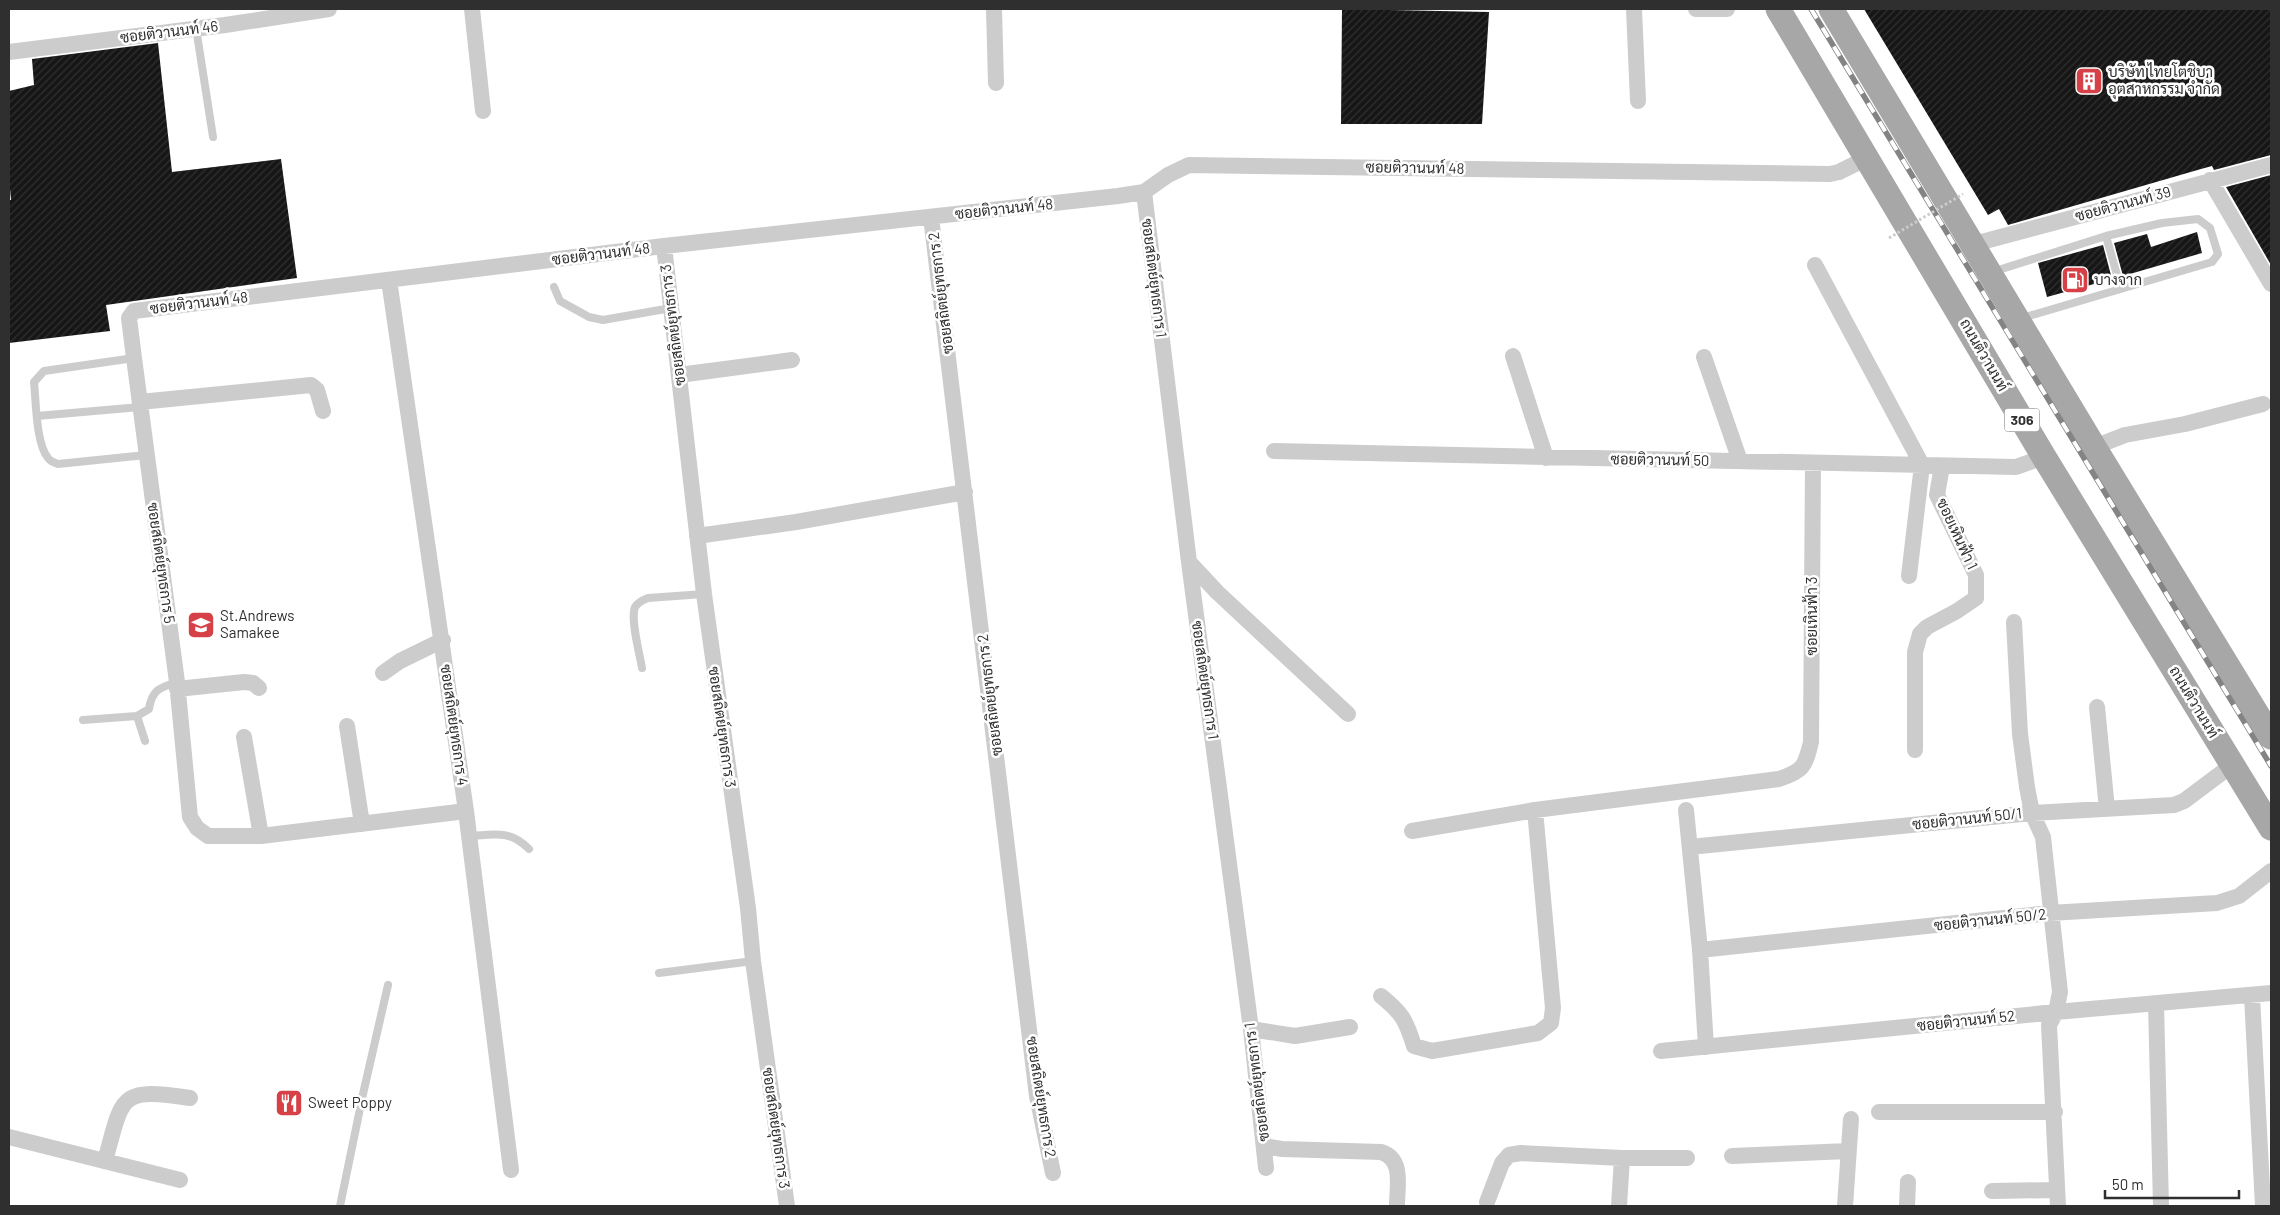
<svg xmlns="http://www.w3.org/2000/svg" width="2280" height="1215" viewBox="0 0 2280 1215" font-family="Barlow,Sarabun,sans-serif">
<defs>
<pattern id="building-hatch" width="6" height="6" patternUnits="userSpaceOnUse" patternTransform="scale(1.25)"><rect width="6" height="6" fill="#161616"/><path d="M-1 1l2-2M0 6l6-6M5 7l2-2" fill="none" stroke="#303030"/></pattern>
</defs>
<rect width="100%" height="100%" fill="#fff"/>
<path fill="url(#building-hatch)" d="M1342 9 1489 12 1482 124H1341Z
M1864 9H2271V155L2214 170 2212 166 2201 169 2008 225 1999 209 1988 215Z
M158 43 172 172 281 159 297 278 106 305 110 331 9 343V200H11L9 178V91L34 85 32 59Z
M2271 175V265L2226 187Z
M2197 232 2202 253 2123 276 2114 243 2147 234 2151 247Z
M2103 245 2112 279 2047 297 2038 263Z"/>
<g fill="none" stroke-linecap="round" stroke-linejoin="round">
<path stroke="#ccc" stroke-width="8" d="M196 28 213 137
M2106 236 2121 289
M1992 272 2106 236 2162 223 2198 219 2210 228 2218 254 2212 262 2022 318
M554 287 560 301 589 317 603 320 671 308
M134 358 44 371 34 382C36 401 36 444 48 458 50 461 55 463 58 464L146 455
M37 416 140 407
M642 668C640 655 630 619 635 607 638 602 643 600 648 598L704 594
M137 716 145 741
M83 720 137 716 149 709C152 690 159 688 177 682
M468 836C494 835 509 829 529 849
M659 973 753 961
M340 1206 363 1094 388 985"/>
<path stroke="#ccc" stroke-width="16" d="M472 9 483 111
M994 9 996 83
M1634 9 1638 101
M1696 9H1727
M9 52 225 25 329 9
M2210 180 2271 284
M1144 192 1189 562 1251 1029 1266 1168
M931 217 1037 1096 1053 1173
M1974 244 2271 165
M664 246 704 594 748 908 753 961 787 1206
M1815 265 1922 465 1909 576
M389 280 466 811 511 1170
M1513 356 1546 458
M1704 357 1740 461
M679 375 792 360
M140 402 311 385 317 390 323 411
M2094 447 2125 435 2185 424 2263 404
M1274 451 2016 467 2044 457
M697 536 796 522 965 492
M1189 562 1217 592 1348 714
M2014 622 2020 734 2027 787 2032 813 2043 837 2060 992 2056 1012 2049 1025 2058 1206
M383 673 400 661 443 640
M177 689 244 682 253 683 259 688
M2097 707 2107 809
M347 726 362 824
M244 737 261 836
M1915 750V652L1920 634 1927 627 1957 611 1976 598V575L1937 495 1942 466
M1686 810 1700 950 1706 1047
M466 811 261 836H208L197 828 190 817 177 682 134 358 129 318 134 311 664 246 1118 196 1144 192 1168 175 1189 165 1830 174 1839 172 1867 158
M1412 831 1535 810 1779 779C1803 771 1805 767 1811 742L1813 463
M1690 847 2032 813 2174 805 2184 801 2232 765
M1700 950 2050 913 2217 903 2239 896 2271 871
M1381 996C1402 1013 1406 1020 1414 1046L1432 1051 1538 1033 1551 1023 1553 1008 1535 810
M2252 996 2263 1206
M2156 1004 2161 1206
M1251 1029 1295 1036 1350 1027
M1661 1051 2056 1012 2271 993
M1879 1112H2055
M9 1137 180 1180
M1264 1146 1282 1149 1381 1152C1404 1159 1397 1186 1397 1206
M1732 1156 1848 1151
M105 1161C123 1096 118 1087 190 1098
M1992 1191 2057 1190
M1487 1202 1502 1163 1509 1155 1521 1153 1622 1158H1687
M1619 1206 1622 1158
M1845 1206 1851 1119
M1907 1206 1908 1182"/>
<path stroke="#a7a7a7" stroke-width="25" d="M1778 9 2044 457 2271 828
M1831 9 2094 447 2271 737"/>
<g stroke="#848484" stroke-width="5.5">
<path id="rail" d="M1811 9 2271 766"/>
</g>
<use href="#rail" stroke="#fff" stroke-width="4" stroke-dasharray="11" stroke-linecap="butt"/>
<path stroke="#ccc" stroke-width="3" stroke-dasharray="2.5 2.5" stroke-linecap="butt" d="M1889 238 1963 194"/>
</g>
<defs>
<g id="building-square" transform="scale(1.4375)"><rect x="-9" y="-9" width="18" height="18" rx="4" fill="#d64148" stroke="#fff"/><path d="M-4-6H4V6H1V3H-1V6H-4ZM-2.5-4.3h1.7v1.8h-1.7ZM.8-4.3h1.7v1.8H.8ZM-2.5-1h1.7V.8h-1.7ZM.8-1h1.7V.8H.8Z" fill="#fff"/></g>
<g id="fuel-square" transform="scale(1.4375)"><rect x="-9" y="-9" width="18" height="18" rx="4" fill="#d64148" stroke="#fff"/><path d="M-5.5-6h7V0h2V4h1.3V-2.5L3-4.5l.8-.8L6-3V5H2.5V1h-1V6h-7ZM-4.2-4.7v3.2H.2V-4.7Z" fill="#fff"/></g>
<g id="school-square" transform="scale(1.4375)"><rect x="-9" y="-9" width="18" height="18" rx="4" fill="#d64148" stroke="#fff"/><path d="M0-5L7-2L0 1L-7-2ZM-4 1L0 2.5L4 1V4Q0 6-4 4Z" fill="#fff"/></g>
<g id="restaurant-square" transform="scale(1.4375)"><rect x="-9" y="-9" width="18" height="18" rx="4" fill="#d64148" stroke="#fff"/><path d="M-5-6h1v4h1v-4h1v4h1v-4h1v5L-1.5 .5V6h-2V.5L-5-1ZM5-6V6H3V1.5H1.5Q1.5-4 5-6Z" fill="#fff"/></g>
</defs>
<g fill-rule="evenodd">
<use href="#building-square" x="2089" y="81"/>
<use href="#fuel-square" x="2075" y="280"/>
<use href="#school-square" x="201" y="625"/>
<use href="#restaurant-square" x="289" y="1103"/>
</g>
<g text-anchor="middle" stroke-width="5" stroke-linejoin="round" paint-order="stroke">
<rect fill="#fff" stroke="#6d6d6d" stroke-width="1" x="2004.5" y="408.5" width="35" height="23" rx="4"/>
<g font-size="14" font-weight="bold" fill="#2f2f2f">
<text x="2022" y="425">306</text>
</g>
<g font-size="15" fill="#2f2f2f" stroke="#fff">
<text transform="translate(169 32) rotate(-7)" y="5">ซอยติวานนท์ 46</text>
<text transform="translate(1415 168) rotate(1)" y="5">ซอยติวานนท์ 48</text>
<text transform="translate(2123 204) rotate(-15)" y="5">ซอยติวานนท์ 39</text>
<text transform="translate(1004 209) rotate(-6)" y="5">ซอยติวานนท์ 48</text>
<text transform="translate(601 254) rotate(-7)" y="5">ซอยติวานนท์ 48</text>
<text transform="translate(1154 278) rotate(83)" y="5">ซอยสถิตย์ยุทธการ 1</text>
<text transform="translate(941 293) rotate(-97)" y="5">ซอยสถิตย์ยุทธการ 2</text>
<text transform="translate(199 303) rotate(-7)" y="5">ซอยติวานนท์ 48</text>
<text transform="translate(673 325) rotate(-97)" y="5">ซอยสถิตย์ยุทธการ 3</text>
<text transform="translate(1984 355) rotate(60)" y="5">ถนนติวานนท์</text>
<text transform="translate(1660 460) rotate(1)" y="5">ซอยติวานนท์ 50</text>
<text transform="translate(1957 534) rotate(65)" y="5">ซอยเหินฟ้า 1</text>
<text transform="translate(161 563) rotate(82)" y="5">ซอยสถิตย์ยุทธการ 5</text>
<text transform="translate(1812 616) rotate(-90)" y="5">ซอยเหินฟ้า 3</text>
<text transform="translate(1205 680) rotate(82)" y="5">ซอยสถิตย์ยุทธการ 1</text>
<text transform="translate(990 695) rotate(-97)" y="5">ซอยสถิตย์ยุทธการ 2</text>
<text transform="translate(2194 702) rotate(59)" y="5">ถนนติวานนท์</text>
<text transform="translate(454 725) rotate(82)" y="5">ซอยสถิตย์ยุทธการ 4</text>
<text transform="translate(722 727) rotate(82)" y="5">ซอยสถิตย์ยุทธการ 3</text>
<text transform="translate(1967 819) rotate(-6)" y="5">ซอยติวานนท์ 50/1</text>
<text transform="translate(1990 920) rotate(-6)" y="5">ซอยติวานนท์ 50/2</text>
<text transform="translate(1966 1021) rotate(-6)" y="5">ซอยติวานนท์ 52</text>
<text transform="translate(1257 1082) rotate(-97)" y="5">ซอยสถิตย์ยุทธการ 1</text>
<text transform="translate(1041 1097) rotate(81)" y="5">ซอยสถิตย์ยุทธการ 2</text>
<text transform="translate(776 1128) rotate(82)" y="5">ซอยสถิตย์ยุทธการ 3</text>
</g>
<g font-size="15" fill="#2f2f2f" stroke="#fff" text-anchor="start">
<text x="2108" y="77">บริษัท ไทยโตชิบา<tspan x="2108" dy="17">อุตสาหกรรม จำกัด</tspan></text>
<text x="2094" y="285">บางจาก</text>
<text x="220" y="621">St.Andrews<tspan x="220" dy="17">Samakee</tspan></text>
<text x="308" y="1108">Sweet Poppy</text>
</g>
</g>
<rect width="2280" height="1215" fill="none" stroke="#2f2f2f" stroke-width="20"/>
<path d="M2105 1190v8h134v-8" fill="none" stroke="#2f2f2f" stroke-width="2.5"/>
<text x="2112" y="1190" font-size="15" fill="#2f2f2f" stroke="#ffffff" stroke-width="4" paint-order="stroke">50 m</text>
</svg>
